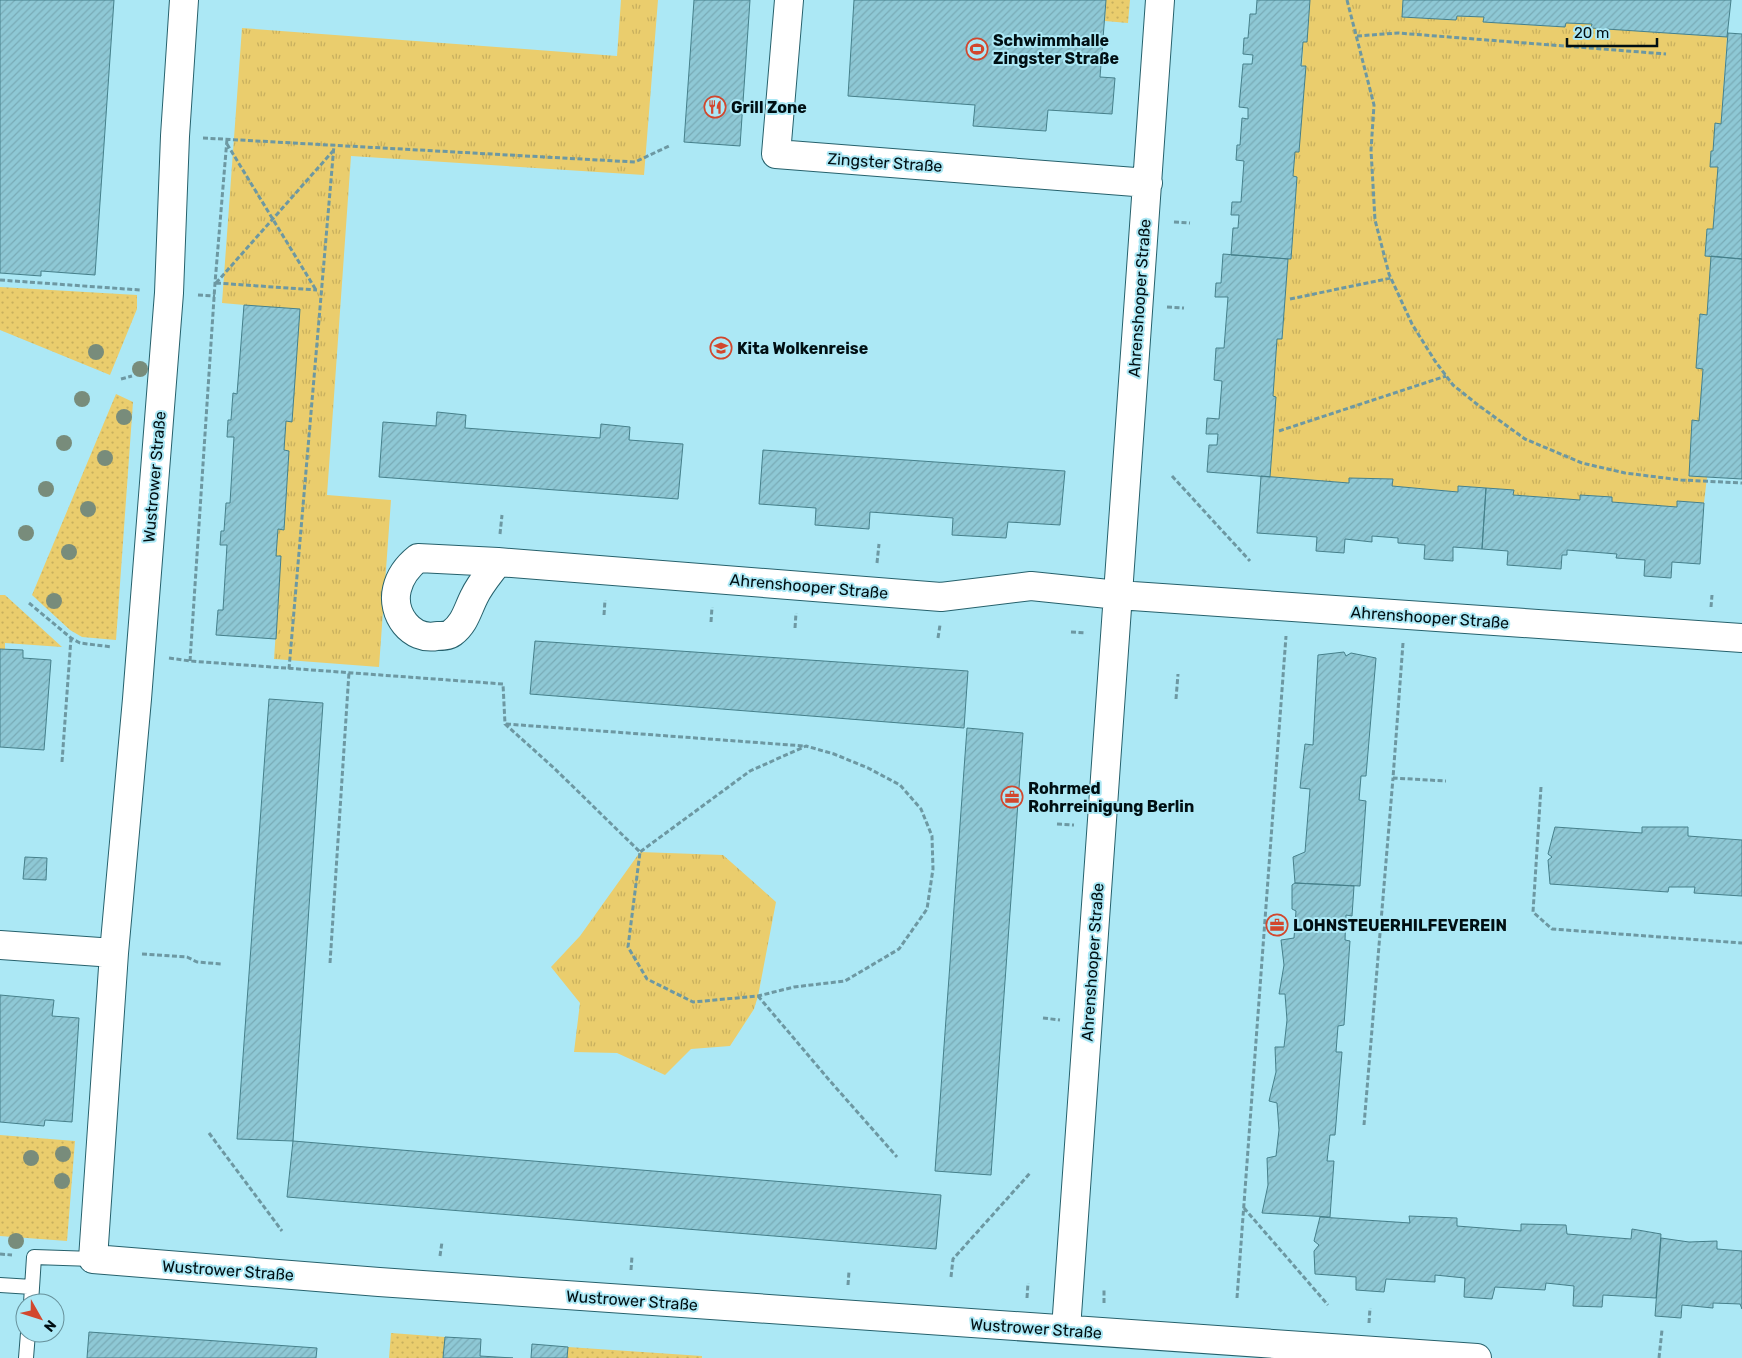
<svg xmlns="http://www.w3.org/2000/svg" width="1742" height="1358" viewBox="0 0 1742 1358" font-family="Rubik,sans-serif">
<defs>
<pattern id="grass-dots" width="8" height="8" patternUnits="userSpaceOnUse" patternTransform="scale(1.25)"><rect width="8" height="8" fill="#eacd6d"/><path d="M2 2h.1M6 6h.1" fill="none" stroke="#c7af5e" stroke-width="1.8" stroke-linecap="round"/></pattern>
<pattern id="park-tufts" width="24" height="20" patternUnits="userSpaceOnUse" patternTransform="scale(1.25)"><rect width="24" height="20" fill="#eacd6d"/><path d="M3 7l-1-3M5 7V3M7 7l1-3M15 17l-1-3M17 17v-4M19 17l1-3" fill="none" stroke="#c7af5e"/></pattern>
<pattern id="building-hatch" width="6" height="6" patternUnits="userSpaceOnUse" patternTransform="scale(1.25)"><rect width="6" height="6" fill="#8ec8d5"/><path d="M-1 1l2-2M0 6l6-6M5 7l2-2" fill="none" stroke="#79abb6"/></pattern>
</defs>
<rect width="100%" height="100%" fill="#ace8f5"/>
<path fill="url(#grass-dots)" d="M1106 0H1130L1128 23 1105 21Z
M0 287 137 295V309L110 375 0 330Z
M116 394 133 402 116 640 82 637 70 630 32 595Z
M0 595H5L62 647 5 643V649H0Z
M0 1135 75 1141 67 1241 0 1236Z
M391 1333 445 1337 443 1358H389Z
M568 1347 702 1356V1358H567Z"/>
<path fill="url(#park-tufts)" d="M621 0H658L644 175 351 156 327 495 391 500 379 667 274 659 281 556H276L278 529 284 530 289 451 284 450 286 421H292L300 310 222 303 242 28 617 56Z
M1310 0H1403L1402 17 1456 20 1457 16 1484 17 1483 22 1565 27 1566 23 1592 24V28L1727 37 1721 124H1715L1713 151H1711L1710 167H1718L1713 229H1707L1705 255 1711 256 1707 315 1700 314 1703 369 1699 421H1692L1689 476 1707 477 1704 503 1677 502V507L1612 502V497L1580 495V500L1513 495V490L1459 486 1458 492 1392 486V479L1349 478V483L1270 477 1276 397 1273 396 1277 339H1282L1288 259H1291L1297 177 1293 176 1295 152H1299L1303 42Z
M640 852 723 855 776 902 758 996 754 1009 730 1046 691 1049 665 1075 617 1053 574 1052 580 1003 551 967 580 936Z"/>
<path fill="url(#building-hatch)" stroke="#46808b" d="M0 0H114L95 275 41 271V276L0 273Z
M694 0H750L740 146 684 142Z
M854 0H1106L1100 77 1115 78 1112 114 1048 110 1046 131 973 126 975 105 848 96Z
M1257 0H1310L1307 42H1303L1301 66H1306L1299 152H1295L1293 176 1297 177 1291 259 1231 255 1233 228H1238L1239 215H1231L1232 202H1241L1244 161 1236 160 1237 145H1240L1242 118 1248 119V108L1239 107 1243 64H1252L1253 55 1243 54 1244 38H1248L1250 14H1256Z
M1403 0H1731L1727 37 1591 28 1592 24 1566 23 1565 27 1483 22 1484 17 1457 16 1456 20 1402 17Z
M1728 33 1742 34V259L1705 256 1707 229H1713L1718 167H1710L1711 151H1713L1715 123 1721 124Z
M1223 254 1288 259 1282 339H1277L1273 396 1276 397 1270 477 1207 472 1209 445H1217L1218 434H1206L1207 418 1219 419 1222 381 1214 380 1216 348H1224L1228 297H1215L1216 283H1221Z
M1711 256 1742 259V479L1689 476 1692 420 1699 421 1703 369 1696 368 1700 314 1707 315Z
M244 305 300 309 292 422 286 421 284 450 289 451 284 530 278 529 276 556H281L276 639 216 635 218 610H223L227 545H220L221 531H224L226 503H230L234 437H227L228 420H231L233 393 237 394Z
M437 412 466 415 465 428 600 438 601 424 630 427 629 440 683 444 678 499 379 477 383 422 436 426Z
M763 450 1065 471 1060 525 1008 522 1006 538 952 535 953 518 870 512 869 529 815 525 816 508 759 504Z
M1261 476 1349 483V478L1393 479 1392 486 1458 492V486L1486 488 1482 549 1453 547V561L1424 559 1425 545 1398 543V538L1372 536V542L1345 539 1344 553 1316 551 1317 537 1257 533Z
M1486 488 1514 490 1513 495 1580 500V495L1612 497V502L1677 507V501L1704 503 1700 564 1672 562 1671 578 1644 576 1645 560 1616 558 1617 554 1567 550V555H1562L1561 569 1507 565 1508 551 1482 549Z
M535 641 968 671 964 728 530 694Z
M0 649 23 650V658L51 660 44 750 0 747Z
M1344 652 1346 656 1351 653 1376 658 1366 776H1361L1359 800 1366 801 1360 886 1295 883 1293 857 1305 852 1310 789 1300 788 1305 744 1313 745 1318 655Z
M269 699 323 703 293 1141 237 1139Z
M967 728 1023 733 991 1175 935 1171Z
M1555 827 1642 833V827H1688V836L1742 840V896L1694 893 1695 887H1669L1668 892 1550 884 1548 860 1552 857 1548 854Z
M25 857 47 858 46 880 23 879Z
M1295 883 1354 886 1352 916 1346 915 1345 940 1350 941 1344 1025 1338 1026 1336 1052H1342L1335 1135H1330L1327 1161H1334L1330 1217 1262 1213 1268 1185 1267 1158 1276 1156 1279 1130 1277 1103 1269 1101 1276 1072 1275 1047H1284L1287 1020 1285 994H1279L1284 965 1281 940 1294 938 1296 911 1292 909V885Z
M0 995 54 1000 52 1016 79 1018 72 1122 45 1120 44 1126 0 1122Z
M293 1141 941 1195 936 1249 287 1197Z
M1409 1216 1457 1218V1226L1521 1231V1224L1566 1225 1567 1234 1631 1239 1632 1229 1661 1234 1656 1298 1603 1295 1602 1307 1573 1306 1574 1286 1546 1283 1545 1290 1495 1287 1492 1299 1464 1297 1465 1278 1435 1275V1282L1386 1279 1384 1292 1356 1290V1277L1315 1274 1314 1251 1319 1245 1314 1241 1320 1217 1410 1223Z
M1661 1238 1689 1242 1717 1241V1249L1742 1251V1309L1740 1304 1713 1303V1308L1682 1305 1681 1318 1655 1316Z
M89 1332 317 1348 316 1358H87Z
M445 1337 481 1339 480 1356 513 1358H443Z
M532 1344 568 1347 567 1358H531Z"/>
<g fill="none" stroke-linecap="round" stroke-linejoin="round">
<g stroke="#26616c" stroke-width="16">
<path id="lane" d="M0 1285 32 1287
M31 1303 34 1257 93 1259
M26 1358 28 1333"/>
</g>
<g stroke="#26616c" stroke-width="30">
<path id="street" d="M184 0 175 136 169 293 137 699 114 953 93 1259 379 1282 1477 1358
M789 0 776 154 1148 183
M498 562C490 573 480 584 474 597 467 611 465 623 452 633 448 636 442 636 437 636 411 641 391 614 397 589 400 576 408 566 418 558L498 562 941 597 1031 586 1118 595 1742 638
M0 945 114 953
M1066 1329 1160 0"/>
</g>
<path stroke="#6d98a2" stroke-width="3" stroke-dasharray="5 2.5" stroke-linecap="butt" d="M1347 0 1374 105 1371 150 1375 220 1389 274 1412 324 1435 361 1453 385 1478 405 1525 439 1582 463 1625 473 1681 480 1742 483
M1357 36 1398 33 1666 54
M203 138 635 162 669 146
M227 144 316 290
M1174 222 1190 223
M0 280 140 290
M216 283 333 151
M216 283 317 290
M198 295 215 296
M1290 299 1391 278
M1167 307 1184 308
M121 379 132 376
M1279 431 1446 376
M1172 476 1250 561
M500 534 502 515
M877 563 879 544
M29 603 71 638 80 643 112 647
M1711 607 1712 595
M604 615 605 600
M711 622 712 607
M795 628 796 613
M1071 632 1086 633
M938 638 940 625
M1403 643 1393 778 1446 781
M169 658 190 661 503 684 505 724 554 768 640 852 628 947 647 979 693 1002 758 996 794 987 845 981 899 949 927 909 933 869 932 836 921 809 900 785 868 768 834 754 806 746 750 771 640 852
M190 661 215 283 227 139
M289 669 334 145
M1176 699 1178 674
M506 724 804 746
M62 762 71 638
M1541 787 1533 912 1552 929 1742 943
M1057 824 1074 825
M142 954 187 957 197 962 221 964
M330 963 349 672
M758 996 830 1081 897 1157
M1043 1018 1060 1020
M1364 1125 1393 778
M209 1133 282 1231
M1244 1208 1328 1305
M0 1254 12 1255
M440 1256 442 1242
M631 1270 632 1256
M951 1277 953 1259 1031 1172
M848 1285 849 1271
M1027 1298 1028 1283
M1237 1298 1286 636
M1104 1303V1289
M1369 1323 1370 1308
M1659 1358 1662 1330"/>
<use href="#lane" stroke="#fff" stroke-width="14"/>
<use href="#street" stroke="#fff" stroke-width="28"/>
</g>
<g fill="#788c7b">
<circle cx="96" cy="352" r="8"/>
<circle cx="140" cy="369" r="8"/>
<circle cx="82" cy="399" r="8"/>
<circle cx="124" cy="417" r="8"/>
<circle cx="64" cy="443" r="8"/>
<circle cx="105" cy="458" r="8"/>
<circle cx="46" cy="489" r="8"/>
<circle cx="88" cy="509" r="8"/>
<circle cx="26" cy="533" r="8"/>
<circle cx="69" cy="552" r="8"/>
<circle cx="54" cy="601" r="8"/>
<circle cx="63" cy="1154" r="8"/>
<circle cx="31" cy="1158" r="8"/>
<circle cx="62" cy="1181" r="8"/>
<circle cx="16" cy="1241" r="8"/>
</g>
<defs>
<g id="stadium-ring" transform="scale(1.125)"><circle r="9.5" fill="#ace8f5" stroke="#d2472d" stroke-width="1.5"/><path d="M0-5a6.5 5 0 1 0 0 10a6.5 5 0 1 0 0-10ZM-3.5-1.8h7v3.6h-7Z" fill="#d2472d"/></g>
<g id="restaurant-ring" transform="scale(1.125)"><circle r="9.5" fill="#ace8f5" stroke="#d2472d" stroke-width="1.5"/><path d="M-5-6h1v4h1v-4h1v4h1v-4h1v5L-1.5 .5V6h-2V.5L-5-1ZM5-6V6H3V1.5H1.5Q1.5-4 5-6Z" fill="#d2472d"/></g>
<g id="school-ring" transform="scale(1.125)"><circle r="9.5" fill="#ace8f5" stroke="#d2472d" stroke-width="1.5"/><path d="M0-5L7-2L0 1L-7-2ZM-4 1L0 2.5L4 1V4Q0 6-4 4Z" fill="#d2472d"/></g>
<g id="office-ring" transform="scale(1.125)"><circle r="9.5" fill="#ace8f5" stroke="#d2472d" stroke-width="1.5"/><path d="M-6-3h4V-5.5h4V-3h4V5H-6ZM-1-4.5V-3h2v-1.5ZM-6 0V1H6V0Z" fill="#d2472d"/></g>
</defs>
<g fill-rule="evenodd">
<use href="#stadium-ring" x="977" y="49"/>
<use href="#restaurant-ring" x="715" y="107"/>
<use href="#school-ring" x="721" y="348"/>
<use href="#office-ring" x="1012" y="797"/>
<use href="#office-ring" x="1277" y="925"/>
</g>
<g text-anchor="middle" stroke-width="4" stroke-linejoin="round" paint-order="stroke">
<g font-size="16" font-weight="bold" fill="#000f13" stroke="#ace8f5" text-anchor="start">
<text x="993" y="46">Schwimmhalle<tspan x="993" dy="18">Zingster Straße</tspan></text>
<text x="731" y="113">Grill Zone</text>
<text x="737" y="354">Kita Wolkenreise</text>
<text x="1028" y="794">Rohrmed<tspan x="1028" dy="18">Rohrreinigung Berlin</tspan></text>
<text x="1293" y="931">LOHNSTEUERHILFEVEREIN</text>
</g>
<g font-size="16" fill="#000f13" stroke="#ace8f5">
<text transform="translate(885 162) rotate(4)" y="6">Zingster Straße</text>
<text transform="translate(1139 298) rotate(-86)" y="6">Ahrenshooper Straße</text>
<text transform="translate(154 477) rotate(-85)" y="6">Wustrower Straße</text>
<text transform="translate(809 586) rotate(5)" y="6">Ahrenshooper Straße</text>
<text transform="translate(1430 617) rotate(4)" y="6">Ahrenshooper Straße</text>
<text transform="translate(1092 962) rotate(-86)" y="6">Ahrenshooper Straße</text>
<text transform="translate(228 1270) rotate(4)" y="6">Wustrower Straße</text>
<text transform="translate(632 1300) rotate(4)" y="6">Wustrower Straße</text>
<text transform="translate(1036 1328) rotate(4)" y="6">Wustrower Straße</text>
</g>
</g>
<g transform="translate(40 1318) rotate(129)"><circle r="24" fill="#ace8f5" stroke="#67919b"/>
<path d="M0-4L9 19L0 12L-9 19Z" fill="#d2472d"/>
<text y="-8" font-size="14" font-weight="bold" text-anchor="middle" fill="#000f13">N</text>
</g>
<path d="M1567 38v8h90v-8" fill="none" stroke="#000f13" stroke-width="2.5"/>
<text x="1574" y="38" font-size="15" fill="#000f13" stroke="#ace8f5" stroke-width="4" paint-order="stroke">20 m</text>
</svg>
